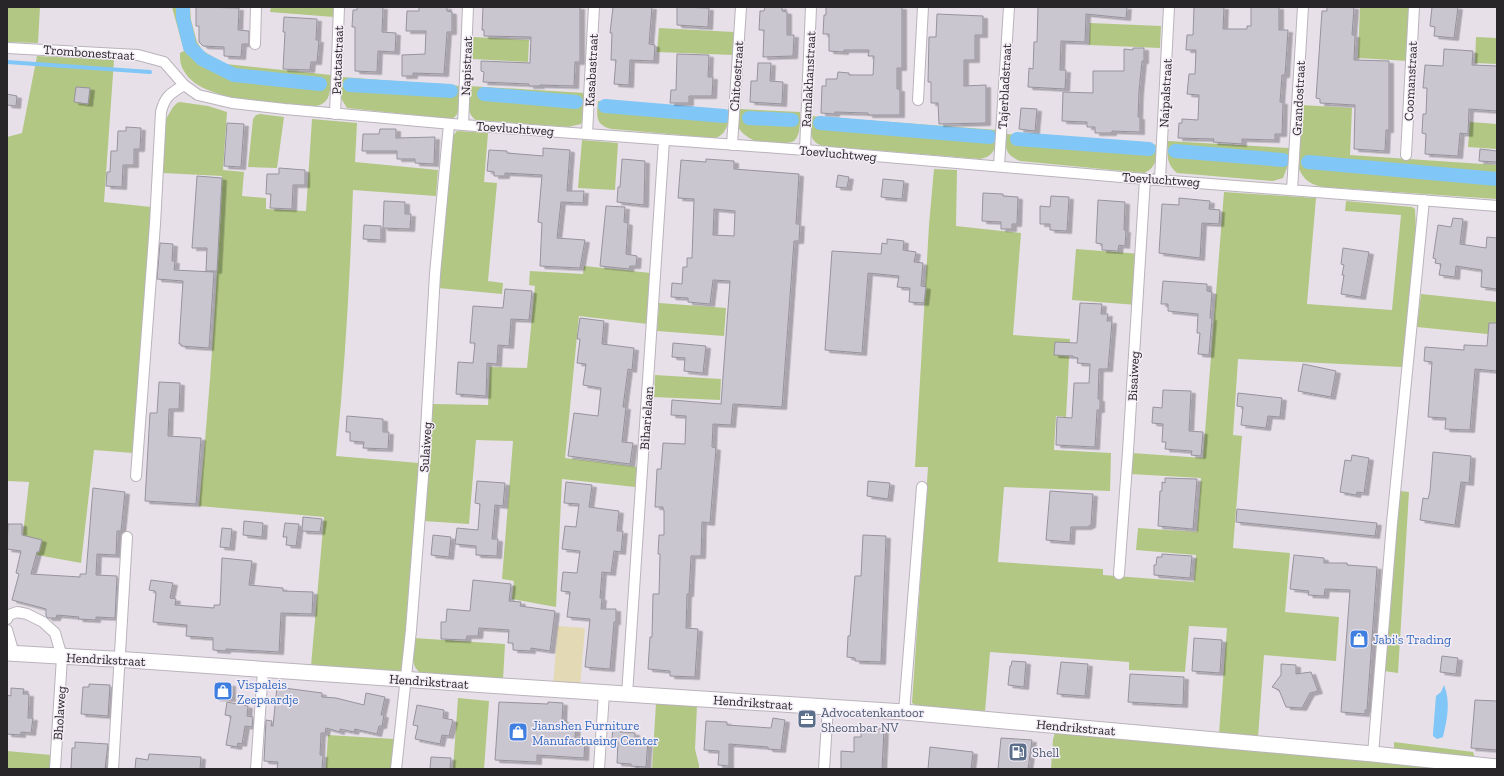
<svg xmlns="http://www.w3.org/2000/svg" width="1504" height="776" viewBox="0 0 1504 776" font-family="'Zilla Slab',serif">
<defs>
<filter id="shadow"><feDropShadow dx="4.5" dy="2.5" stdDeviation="0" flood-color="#0004"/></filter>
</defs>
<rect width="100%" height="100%" fill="#e7e0e9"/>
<path fill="#b2c784" d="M7 7H40L38 43 7 42Z
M172 7H190L191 20 197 42 203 51 226 64 331 75C330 89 332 104 315 106 282 103 201 103 184 71 180 65 180 59 180 53L184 51Z
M271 7H334V17L270 12Z
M1360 7H1411L1408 61 1358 58Z
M1090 23 1161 26 1160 48 1089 45Z
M659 28 734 32 733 55 657 52Z
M473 37 529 40 528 62 472 59Z
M1476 37 1497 38V64L1475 63Z
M37 56 114 60 104 202 151 207 133 453 94 450 81 563 21 552 29 482 7 481V137L22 133Z
M342 77 460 86C460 96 462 114 452 119L347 108 340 97Z
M469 86 585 93 583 120 581 124 568 127 476 120C465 113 469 98 469 86Z
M598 101 730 110C728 122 728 134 715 138L612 129C594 125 597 115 598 101Z
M180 102 208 106 227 112 223 170 244 172 242 196 266 198V209L306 211 312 119 357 123 355 162 438 170 436 196 353 190C350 279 345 367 336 456L419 463 403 668 400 672 311 666 324 517 199 506C210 396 217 286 222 176L163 173 166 119 173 107 177 103Z
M1301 105 1352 108 1350 155 1497 165V199L1322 187C1310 184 1304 180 1299 169Z
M739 109 800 112C800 121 801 133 795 140 789 146 764 143 755 141 750 139 743 134 740 130 736 125 738 115 739 109Z
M260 114 284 117 277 168 248 167 253 119 256 115Z
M811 116 997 130C996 144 997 156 980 159L824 146C808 143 810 129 811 116Z
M1470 122 1497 124V149L1468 147Z
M457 131 488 133 484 182 497 183 488 281 503 283 502 294 438 288 452 137Z
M1006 134 1158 145C1156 157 1157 168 1144 173L1020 161C1005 155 1005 148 1006 134Z
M582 140 618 143 615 190 578 188Z
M1168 141 1289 148 1288 165 1283 178 1273 181 1177 173C1166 164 1167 154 1168 141Z
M934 169 957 170 956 226 1021 233 1013 335 1070 339 1066 417 1056 416 1054 450 1111 453 1110 491 1004 487 998 562 1103 569V575L1194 582 1196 555 1136 550 1138 528 1197 532 1201 478 1130 474 1132 453 1203 458 1224 192 1316 198 1307 304 1392 310 1401 215 1345 211 1346 201 1412 207 1415 209 1416 231 1402 367 1238 359 1233 435 1242 436 1233 548 1290 553 1285 612 1339 617 1336 661 1264 655 1258 737 1219 733 1227 628 1189 626 1185 672 1129 670V662L990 652 985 712 919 707 912 703 928 467H915L929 225Z
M1076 249 1141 254 1137 305 1072 300Z
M584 266 651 273 648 324 579 316 565 458 637 467 635 487 562 479 556 607 512 599 514 581 502 579 513 441 476 440 469 524 423 521 433 404 488 405 490 367 527 368 535 286 529 285 530 271 583 274Z
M1421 294 1497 302V335L1417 327Z
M659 303 726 308 724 336 657 331Z
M655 375 721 379 720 400 654 397Z
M1400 491 1409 492 1398 673 1384 671 1396 517Z
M414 638 505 644 503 680 422 674C409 666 413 651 414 638Z
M458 698 489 701 484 769H453Z
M656 703 697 706 695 749 699 765V769H652Z
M1061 732 1145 738 1445 769H1051L1053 739 1055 733Z
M328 735 394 739 391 769H326Z
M1394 742 1473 752 1475 758 1394 749Z
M7 751 51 755 50 769H7Z"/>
<path fill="#e3d9b4" d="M558 626 585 628 580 687 553 685Z"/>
<path fill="#80c6f6" d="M1444 685C1451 702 1447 720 1443 737L1437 739 1433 736V733L1436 696 1441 692Z"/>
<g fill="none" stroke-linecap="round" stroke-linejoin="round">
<path stroke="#80c6f6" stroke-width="4" d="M188 53 190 47
M7 62 150 72"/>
<path stroke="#80c6f6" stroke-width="14" d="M183 7V18L190 47 202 59 234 75 320 84
M350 85 451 91
M484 94 576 102
M605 106 724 116
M749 118 792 120
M820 123 990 137
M1017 139 1149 149
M1175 151 1283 160
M1308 162 1497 179"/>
</g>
<path fill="#cac6d0" stroke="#97939c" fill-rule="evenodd" filter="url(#shadow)" d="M196 7 239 8 238 30 249 31V44H242L241 57 224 56V47L203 46 199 42V26H196Z
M357 7H383L382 32 396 33 395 52 378 51 377 72 355 71V27H352L353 10H357Z
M419 7H447V11L452 12V32H447L444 74 413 73V76H402V55L425 54 426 31H406L407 11H419Z
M483 7H580V62H575L574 86 540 85V86H529V84L483 82 484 72 481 71V61L530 63 531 37 484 36V30H482Z
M613 7H652L649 44 655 45 654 61 630 60 629 85 614 84 616 60H611L612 33H610Z
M677 7 709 8 708 27 677 25Z
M765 7H782V11L787 12V35H794L793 56 763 57 764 30H759L760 11H764Z
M826 7H902V68H897V89H900V115H868V113L835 112V114L821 113 822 86H826V79H837L838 72 849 73V75H873L874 56H868L869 50H844V52L829 51V34H823L824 15H826Z
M1038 7H1127L1126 18 1086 14 1085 42 1061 41 1060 70H1066L1065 89 1028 87 1029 68 1033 69 1034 42H1037Z
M1194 7H1224L1223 29H1247V26H1251V7H1279V30H1288L1285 75H1282L1280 102H1283L1282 134H1275V140L1242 139V144L1213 142 1214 139 1178 138 1179 123H1182V119L1198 120 1199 95 1187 94 1189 74H1195L1196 50H1186L1187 35H1193Z
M1327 7H1354L1352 35H1355L1354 60 1389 61V130H1386L1385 151 1354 149 1355 105 1320 103V99L1316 98 1322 11H1327Z
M1432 7H1458L1454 38 1434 36 1435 27 1430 26Z
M937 14 983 16V35H975V60H964V86L986 85V123L939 124 938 103H931V82H928L929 37H936Z
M284 17 317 19 316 40H319L317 62H311L310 70 283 69 285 32H283Z
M1133 48H1144V61H1142L1139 91 1138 117H1140V132L1112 131V133H1095V127H1087V122L1062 121 1063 92 1093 93V71H1124V49L1133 50Z
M1444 49 1473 51 1472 65 1497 66V111L1469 109 1468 134 1460 133 1458 156 1425 154 1426 134 1422 133 1423 114H1426L1427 88H1423L1425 65 1443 66Z
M677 54 709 55 708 77H713L712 96H689V103H670L671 90H676Z
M758 63H771L770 81 783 82 782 104 750 102 751 81H757Z
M76 87 90 88 88 104 74 102Z
M7 94 17 96 16 106 7 105Z
M1021 108 1037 109 1035 131 1019 129Z
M227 123 244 124 241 167 224 166Z
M126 127 141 128 140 149H134V165H123L122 187 106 186 107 172H110L111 151H117L118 131H126Z
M380 129H396V138L435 137 434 164 415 163V159H397V151H362L363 134H379Z
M543 148 570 150 567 191H584L583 203 561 202 557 238 585 240 580 268 540 266 542 223 538 222 542 175 505 173V176H494V172L487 171 489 150 507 151V153L543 156Z
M1480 149 1497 151V162L1479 161Z
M622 159 645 161 644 205 617 202 618 187H620Z
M706 159 734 161V169L799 174 796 224H800L799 241H794L782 407 733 404 731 425 713 424 712 447 716 448 710 523 702 522 701 556H691L689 594H687L686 628 698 629 695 677 670 676V671L648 669 650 637H652L653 594H659L660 554H658L659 535H664V510H663V507H655L657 469H661L663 443 685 444 686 416 671 415 672 400 721 404 730 281 713 280 710 304 688 302V298L671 297 672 283 682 284 683 267H687V258H692L694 199 678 198 681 160 706 162ZM714 209 735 211 734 236 713 235Z
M279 168 305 170V185H293L292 209 270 208 271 194H266L267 174H279Z
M838 175 849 177 847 188 836 187Z
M197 176 222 178 217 271H206L207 248H192Z
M883 179 904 181 902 199 881 197Z
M983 193 1003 194V196L1018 197 1017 224H1012V229H1001V222L982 221Z
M1051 196 1069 197 1067 231 1050 230V224H1040V206L1050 207Z
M1179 198 1210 201 1209 209 1220 210 1219 224 1202 223 1200 258 1159 253 1162 204 1179 205Z
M1098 200 1125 202 1124 230H1126L1125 246 1119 245 1118 251 1102 250V244L1096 243Z
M384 201 405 202V214H411L410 229 383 228Z
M606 206 625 207 624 222 628 223 626 254 637 256 636 266H630L629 269 600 266Z
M1453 218 1463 219 1460 244 1486 248 1487 237 1497 238V289L1481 287 1482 270 1456 266 1455 277 1439 275 1441 264 1435 263 1436 259 1433 258 1438 225 1451 227Z
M364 225 381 226V240L363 239Z
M887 239 904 241 903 250 916 252 914 262 923 263 921 286 926 287 924 303 909 302 910 288 897 287 899 276 868 273 862 353 825 350 832 251 881 254 882 243 887 244Z
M160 243 173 244 172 261H175L174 270 214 272 209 348 181 346V344H179L183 281 157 279Z
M1343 248 1369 252 1361 297 1341 294 1344 275H1342L1344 265 1341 264Z
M1163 281 1207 284V291L1212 292 1210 318H1212L1209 355 1198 354 1200 333H1197L1198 314 1168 311V304H1161Z
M505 289 532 291 529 320 511 319 509 346 498 345 497 364 487 363 486 396 456 394 458 362 473 363 475 343H470L473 306 503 308Z
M1080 303 1102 304 1101 314H1108L1107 321H1112L1108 369H1099L1098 399H1100V410H1097L1095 447 1056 445 1057 417 1072 418 1074 383H1089L1090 364 1077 363 1078 358 1073 357V356L1054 355 1055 342 1077 343Z
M580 318 604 321 602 344 634 348 632 370 628 369 623 407H626L622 442 633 443 630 464 568 456 574 413 598 416 601 388 583 385 586 364 577 363 580 339H577Z
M1489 323H1497V371L1475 369 1470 430 1445 429 1446 418 1428 417 1432 362 1424 361 1425 347 1464 350V345L1487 346Z
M673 343 706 346 703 373 684 371 685 358 672 357Z
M1303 364 1336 371 1331 397 1298 391Z
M159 382 180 383 179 409H169L168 436 201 438 196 504 145 501 150 413H157Z
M1163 390 1191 391 1189 431 1203 432 1201 456 1191 455 1192 451 1165 449 1166 442H1162L1163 424 1152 423 1153 407 1162 408Z
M1238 393 1282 398 1280 417 1268 416 1266 428 1241 425 1243 407 1237 406Z
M347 416 383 419V432H389L388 449 363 448 364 442 350 441V432H346Z
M1433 452 1471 456 1469 483 1461 482 1455 525 1420 520 1423 498 1428 499 1430 491Z
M1352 455 1369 458 1364 493 1357 492 1356 495 1340 492 1345 460 1351 461Z
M1165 478 1197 479 1193 529 1158 526 1160 491H1162V482L1165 483Z
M477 481 505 483 503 506 495 505 492 539H498L497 556 476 555V546L455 544 457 528 478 530 480 504 475 503Z
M868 481 890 483 888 499 867 496Z
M566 482 592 485 589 507 619 511 617 531H623L621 552 614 551 611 573 602 572 600 598H602L601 609H616V622H614L610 669 585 667 590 619 567 617 570 592 561 591 563 572 577 573 580 551 562 549 565 526 576 527 579 504 564 503Z
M93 488 125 492 121 531H117L116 555 97 554 96 575 117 576 115 618 96 617V620L78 619 79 617 57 615 56 618H48L46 616V609L12 600 19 574 16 573 21 551 7 549 8 524H22V535L42 540 39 552H37L31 574 80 577V574H86Z
M1050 491 1093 494 1091 525 1087 527H1071L1070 542 1046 540Z
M1237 509 1377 523 1375 536 1236 522Z
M303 517 322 519 320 532 302 531Z
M244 521 263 523 262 537 243 535Z
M285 523 299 524 296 546 286 545 287 537H283Z
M222 528 232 529 230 548 220 547Z
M433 535 451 537 449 557 431 555Z
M863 535 886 536 881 662 855 661V658L847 657 848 636H850L855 576H861Z
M1162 554 1192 556 1190 578 1154 575V565H1156L1157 557H1162Z
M1294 555 1324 558V563H1347V565L1377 567 1367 710H1365V714L1341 712 1350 590 1325 589 1324 596 1308 595 1309 591 1290 589Z
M222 558 252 561 249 585 283 588V591L313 592 312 614 281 613 279 652 226 649V651L213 650V638L186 636 187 625 153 622 156 593 155 591 149 590 151 580 173 583 170 598 176 599 175 605 214 608V605H220Z
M473 580 511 584 509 601 521 602 520 606 555 611 550 651 531 648V651L513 650V643H508L509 630 479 628 478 636H467L466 640 441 639V622H446L447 609 470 611Z
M1194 638 1222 640 1220 673 1192 671Z
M1442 656 1458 658 1456 674 1440 672Z
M1012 661 1026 662 1024 687 1008 685 1010 666H1011Z
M1061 662 1088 664 1085 696 1057 694Z
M1281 664 1296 665V674L1311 672 1318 691 1310 693 1302 708 1286 707 1279 690 1272 687 1281 675Z
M1130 674 1184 677 1183 705 1128 702Z
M215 683 231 684V699L215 698Z
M89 684 110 685 108 716 81 714 83 687H89Z
M277 687 322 693V697L336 698 364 705 366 693 385 697 381 715H384L382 726H379L377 734 355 729 354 732 340 729V732L326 728 325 733H321L320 755H323L322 769H277L278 762 264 761 266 720 272 721 271 726H273Z
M11 688 24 689 23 694H29L28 718H33L31 733 21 732V735L7 734V695L11 696Z
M1475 700 1497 701V750L1471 748Z
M227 702 248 706 247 716 253 717 252 727 245 726 242 744 238 743 237 747 226 745 231 716 225 715Z
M499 702 548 704V702L563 703 562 720 567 721V726H576L575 737 585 738 584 758 537 755V762L495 760Z
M417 705 444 710 443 718 453 720 449 736 442 735 440 744 415 739 418 726 413 725Z
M773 718 785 720 781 750 768 749V747L729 744V766L718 765 719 751 704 750 706 721 727 722V725L771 728Z
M613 727 621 732 635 733V738L648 739 646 767 631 766V764L617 763 618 742 612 738Z
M861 728 884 729 882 769H841V751L854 752V737H861Z
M1001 738 1032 740 1028 769H998Z
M75 742 108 744 105 769H71L72 748H75Z
M930 747 973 752 971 769H928Z
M149 754 201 757 200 769H135L136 758 148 760Z
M431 757 451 758 450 769H430Z"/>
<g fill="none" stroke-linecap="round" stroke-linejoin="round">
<g stroke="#bab3bb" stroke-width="12">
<path id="street" d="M255 44 256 7
M7 48 138 55 164 62 184 85 198 95 232 103 285 109 463 125 805 150 1145 179 1497 206
M918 100 923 7
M335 114 339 7
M463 125 468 7
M587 133 594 7
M732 145 741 7
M805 150 811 7
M1406 155 1414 7
M999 166 1009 7
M1160 179 1169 7
M1292 190 1303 7
M136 476 155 224 161 112C165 96 170 94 184 85
M1119 574 1128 451 1145 179
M7 619 9 615 17 612 27 614 43 622 55 633 62 657 55 769
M7 630 14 654
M627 695 664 140
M904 712 922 487
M1373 754 1392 523 1424 200
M113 769 127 537
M256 769 263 670
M396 769 411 630 424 464 435 274 449 124
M599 769 604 693
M824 769 828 707"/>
</g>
<g stroke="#bab3bb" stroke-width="17">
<path id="secondary" d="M7 653 129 660 487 685 904 712 1373 754 1497 767"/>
</g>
<use href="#street" stroke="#fff" stroke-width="10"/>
<use href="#secondary" stroke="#fff" stroke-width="15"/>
</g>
<defs>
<g id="shop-square" transform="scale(1)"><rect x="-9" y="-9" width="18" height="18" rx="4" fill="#3f7fe0" stroke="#f4edf6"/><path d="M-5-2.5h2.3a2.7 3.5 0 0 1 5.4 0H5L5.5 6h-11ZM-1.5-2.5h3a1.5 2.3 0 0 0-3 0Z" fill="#fff"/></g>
<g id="office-square" transform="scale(1)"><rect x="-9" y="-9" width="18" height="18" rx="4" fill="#5c6f8a" stroke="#f4edf6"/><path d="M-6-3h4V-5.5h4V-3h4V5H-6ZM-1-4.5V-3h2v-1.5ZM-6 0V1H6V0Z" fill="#fff"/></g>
<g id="fuel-square" transform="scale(1)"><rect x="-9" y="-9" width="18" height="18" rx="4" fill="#5c6f8a" stroke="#f4edf6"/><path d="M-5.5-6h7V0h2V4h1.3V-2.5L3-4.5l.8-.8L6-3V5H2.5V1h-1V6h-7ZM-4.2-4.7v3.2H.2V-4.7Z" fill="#fff"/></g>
</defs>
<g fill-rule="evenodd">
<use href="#shop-square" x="1359" y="639"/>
<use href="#shop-square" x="223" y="691"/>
<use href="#office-square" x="807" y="719"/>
<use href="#shop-square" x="518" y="732"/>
<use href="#fuel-square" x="1018" y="752"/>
</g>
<g text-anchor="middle" stroke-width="3" stroke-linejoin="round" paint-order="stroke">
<g font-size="13" fill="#282629" stroke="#f4edf6">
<text transform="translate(89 52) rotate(4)" y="5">Trombonestraat</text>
<text transform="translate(337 60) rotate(-88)" y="5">Patatastraat</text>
<text transform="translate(466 66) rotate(-88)" y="5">Napistraat</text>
<text transform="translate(591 70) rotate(-87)" y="5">Kasabastraat</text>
<text transform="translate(736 76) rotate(-86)" y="5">Chitoestraat</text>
<text transform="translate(808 79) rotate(-87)" y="5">Ramlakhanstraat</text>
<text transform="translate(1410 81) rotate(-87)" y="5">Coomanstraat</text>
<text transform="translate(1004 86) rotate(-87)" y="5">Tajerbladstraat</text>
<text transform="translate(1165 93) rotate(-87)" y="5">Naipalstraat</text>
<text transform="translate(1298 98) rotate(-87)" y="5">Grandostraat</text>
<text transform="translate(515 128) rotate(4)" y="5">Toevluchtweg</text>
<text transform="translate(838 153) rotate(5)" y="5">Toevluchtweg</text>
<text transform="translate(1161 179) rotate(4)" y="5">Toevluchtweg</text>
<text transform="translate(1133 376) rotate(-87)" y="5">Bisaiweg</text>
<text transform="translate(646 418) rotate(-86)" y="5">Biharielaan</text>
<text transform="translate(425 447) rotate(-86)" y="5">Sulaiweg</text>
<text transform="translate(106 659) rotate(3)" y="5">Hendrikstraat</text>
<text transform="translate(429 681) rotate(4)" y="5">Hendrikstraat</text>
<text transform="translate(753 702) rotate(4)" y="5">Hendrikstraat</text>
<text transform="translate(59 713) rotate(-86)" y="5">Bholaweg</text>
<text transform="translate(1076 727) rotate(5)" y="5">Hendrikstraat</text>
</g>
<g font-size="13" fill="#366cbe" stroke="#f4edf6" text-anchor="start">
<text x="1373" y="644">Jabi's Trading</text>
<text x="237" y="689">Vispaleis<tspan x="237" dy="15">Zeepaardje</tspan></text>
<text x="532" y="730">Jianshen Furniture<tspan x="532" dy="15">Manufactueing Center</tspan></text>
</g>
<g font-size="13" fill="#4e5e75" stroke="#f4edf6" text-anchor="start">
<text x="821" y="717">Advocatenkantoor<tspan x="821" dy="15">Sheombar NV</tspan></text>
<text x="1032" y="757">Shell</text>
</g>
</g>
<rect width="1504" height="776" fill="none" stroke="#282629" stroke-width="16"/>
</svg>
